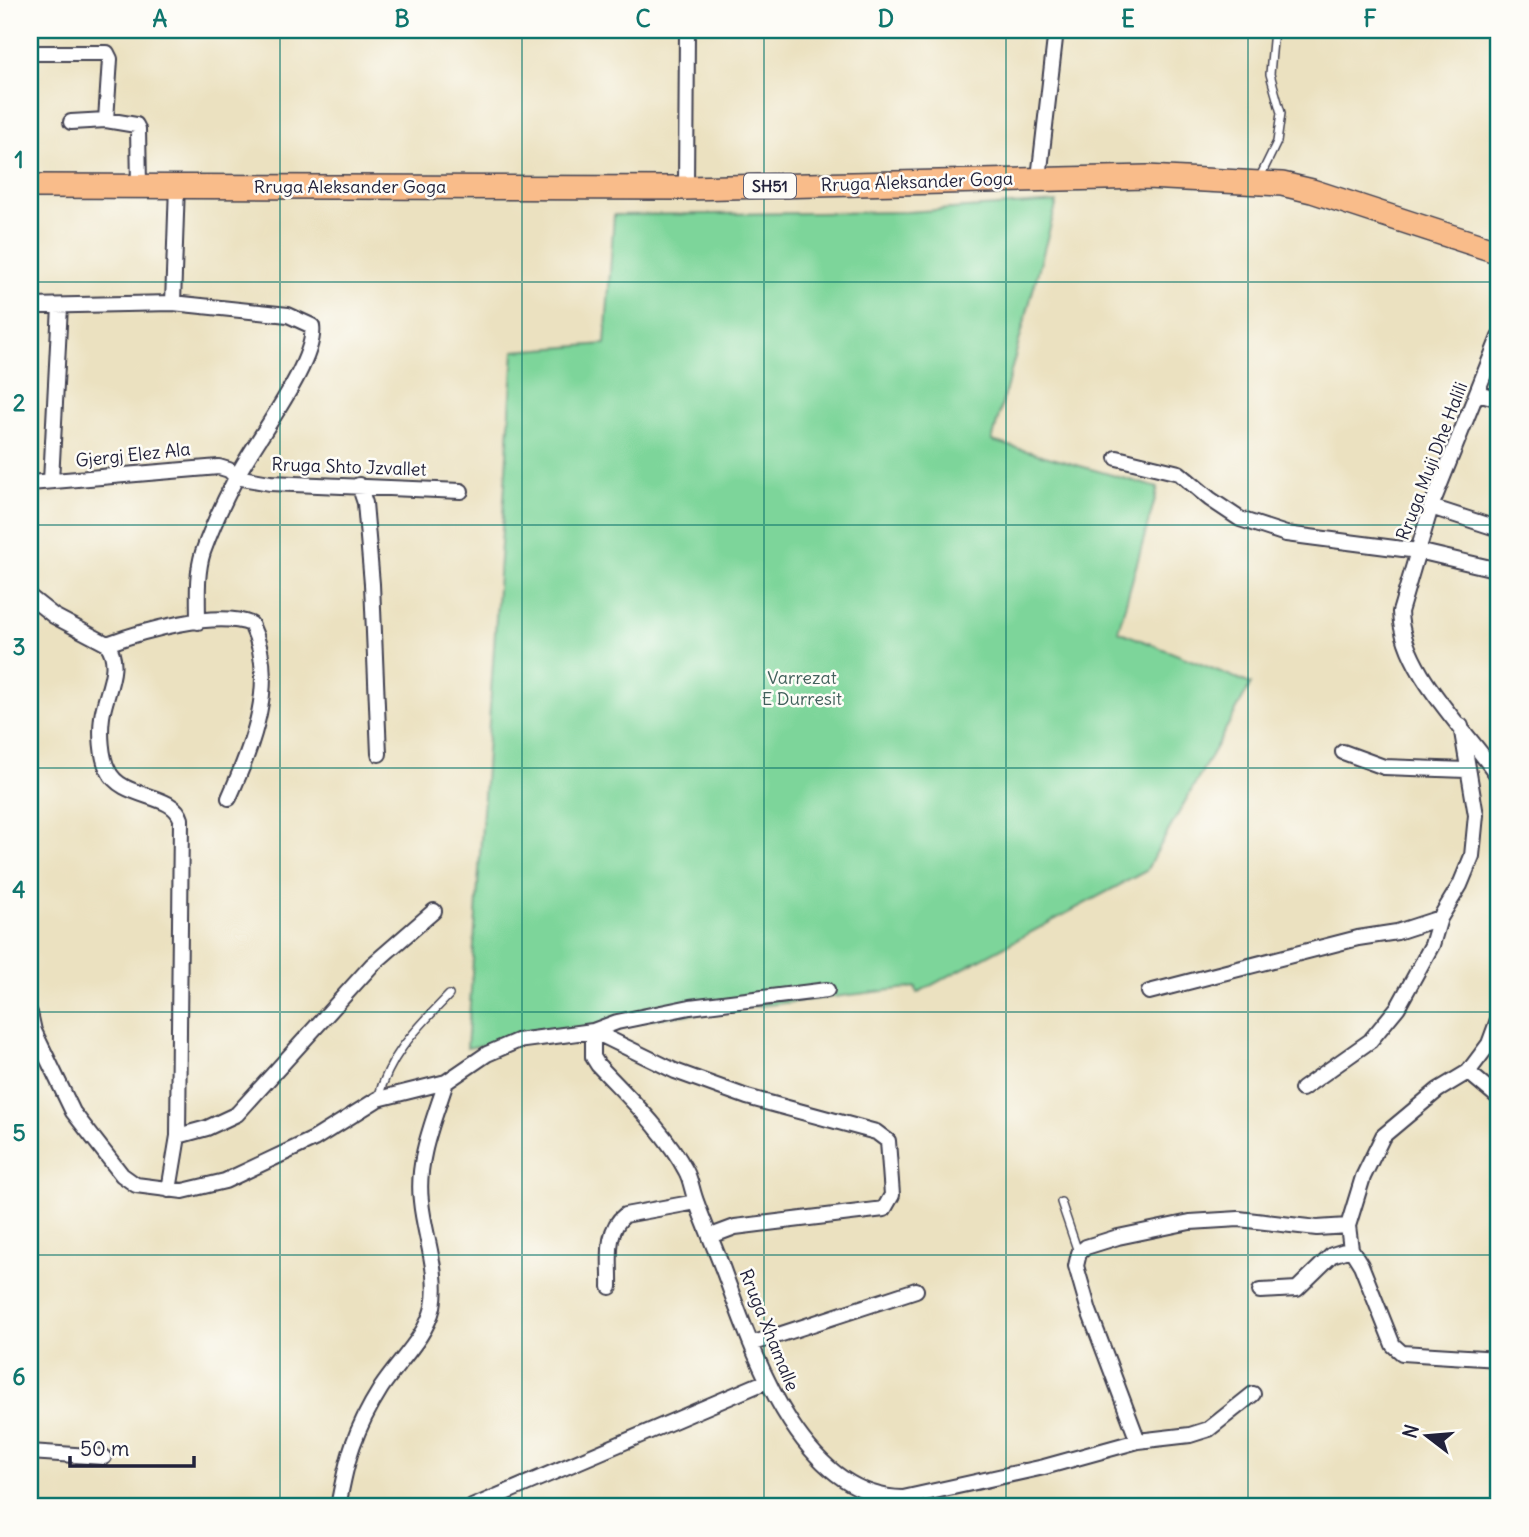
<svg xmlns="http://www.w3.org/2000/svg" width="1529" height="1537" viewBox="0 0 1529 1537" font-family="Delius,sans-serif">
<rect width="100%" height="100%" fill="#fdfcf7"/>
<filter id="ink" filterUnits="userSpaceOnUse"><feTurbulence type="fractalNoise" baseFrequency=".0143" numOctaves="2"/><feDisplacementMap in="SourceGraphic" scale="14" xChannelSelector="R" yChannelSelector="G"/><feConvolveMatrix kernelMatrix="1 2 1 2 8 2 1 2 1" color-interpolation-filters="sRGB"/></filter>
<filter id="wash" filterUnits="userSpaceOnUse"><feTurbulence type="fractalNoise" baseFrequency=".00686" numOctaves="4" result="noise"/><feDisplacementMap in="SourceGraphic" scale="28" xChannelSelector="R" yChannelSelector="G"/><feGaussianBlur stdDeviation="1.57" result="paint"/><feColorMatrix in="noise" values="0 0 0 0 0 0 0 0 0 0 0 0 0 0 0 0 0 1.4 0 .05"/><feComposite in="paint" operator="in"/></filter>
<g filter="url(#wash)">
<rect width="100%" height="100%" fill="#ebe1c0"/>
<path fill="#7dd59a" stroke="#507c6a" stroke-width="2" d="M1057 202 992 441 1158 488 1118 631 1251 684 1146 871 917 993 916 987 593 1026 467 1048 514 351 605 344 614 215 907 212Z"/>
</g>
<g filter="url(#ink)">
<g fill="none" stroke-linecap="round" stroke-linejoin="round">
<g stroke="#403f4f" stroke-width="10">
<path id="service" d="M1259 179 1277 142 1281 113 1270 74 1274 30
M378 1098C391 1052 417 1029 449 995
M1061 1202 1078 1252"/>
</g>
<g stroke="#403f4f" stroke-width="18">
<path id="minor" d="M30 53H107L110 59 106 120
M71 122 106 120 136 125 138 129 139 185
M1039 178 1056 30
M686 188 687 30
M173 303 177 185
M30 306 173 303 288 315 312 326C318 361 253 443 236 478 224 501 212 527 203 552 196 574 198 599 198 622
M1499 337 1431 507 1400 612C1402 673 1467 729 1499 778
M1478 393 1499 399
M1117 458 1179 473 1210 499 1240 519 1286 534 1418 551 1499 570
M51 481 60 306
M30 483 219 467 229 470 236 477 270 483 461 491
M359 485 365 503 372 584 379 754
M1431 507 1499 529
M30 597 54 616 107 644C142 631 216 610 251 624 279 681 252 746 229 798
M107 644C123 666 105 693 102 717 100 732 101 757 108 770 121 800 173 792 181 819L178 1136 169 1190
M1343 752 1384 767 1466 770
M1149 992 1358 938 1397 932 1440 918
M30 1013 34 1031 73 1112 122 1175 136 1185 183 1191 225 1181 314 1139 378 1099 446 1082 487 1054 517 1041 593 1031 617 1022 690 1007 827 990
M1499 1017 1489 1044 1468 1072 1438 1090 1383 1136 1363 1177 1348 1226 1351 1249 1361 1265 1393 1345 1402 1353 1499 1359
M1468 1072 1499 1098
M1302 1089 1370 1041 1398 1007 1432 945 1440 918 1460 885 1472 856 1476 815 1461 726
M178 1136 207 1128 237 1114 372 965 434 911
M711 1236 735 1227 884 1209 892 1195 888 1141 876 1132 747 1097 675 1071 593 1031V1057L598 1065C628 1097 665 1131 686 1171 691 1180 692 1191 696 1201 705 1226 716 1250 725 1275 754 1354 801 1497 903 1498L1044 1467 1138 1441 1190 1435 1209 1429 1253 1394
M610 1287C611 1263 604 1231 625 1215L696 1202
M1260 1291 1297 1289 1332 1255 1351 1249
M751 1344 916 1290
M1138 1441 1089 1311 1076 1266 1079 1253 1086 1247 1118 1237 1190 1222 1239 1219 1317 1228 1348 1226
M30 1452 104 1457
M338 1507C347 1458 354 1431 381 1388 398 1362 426 1337 433 1307 440 1273 424 1235 421 1201 416 1160 434 1120 446 1082
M472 1507 767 1381"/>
</g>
<g stroke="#403f4f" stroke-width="26">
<path id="primary" d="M30 186 686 188 1147 177 1282 184 1312 191 1499 252"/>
</g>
<use href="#service" stroke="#fff" stroke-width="7"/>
<use href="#minor" stroke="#fff" stroke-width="14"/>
<use href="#primary" stroke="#f9bc8a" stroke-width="23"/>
</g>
</g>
<path fill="none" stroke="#0f766e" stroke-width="2" stroke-opacity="0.55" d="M280 30V1507M522 30V1507M764 30V1507M1006 30V1507M1248 30V1507M30 282H1499M30 525H1499M30 768H1499M30 1012H1499M30 1255H1499"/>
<g text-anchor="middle" stroke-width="5" stroke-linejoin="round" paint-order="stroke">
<rect fill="#fdfcf7" stroke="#646373" stroke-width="2" x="744" y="173.5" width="52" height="25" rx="5"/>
<g font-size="16" font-weight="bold" fill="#22223b">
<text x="770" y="192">SH51</text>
</g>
<g font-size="18" fill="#22223b" stroke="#fdfcf7">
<text transform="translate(917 182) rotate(-2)" y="6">Rruga Aleksander Goga</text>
<text x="350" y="193">Rruga Aleksander Goga</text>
<text transform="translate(133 455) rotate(-6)" y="6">Gjergj Elez Ala</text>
<text transform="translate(1432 461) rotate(-69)" y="6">Rruga Muji Dhe Halili</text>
<text transform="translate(349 467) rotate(2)" y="6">Rruga Shto Jzvallet</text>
<text transform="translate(769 1330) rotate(68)" y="6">Rruga Xhamalle</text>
</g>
<g font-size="18" fill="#42615c" stroke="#fdfcf7">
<text x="802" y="684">Varrezat<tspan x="802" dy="21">E Durresit</tspan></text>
</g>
</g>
<rect width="1529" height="1537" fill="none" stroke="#fdfcf7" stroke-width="77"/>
<g transform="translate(1427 1436) rotate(286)" stroke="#fdfcf7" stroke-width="5" paint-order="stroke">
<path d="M0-5L12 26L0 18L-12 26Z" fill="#22223b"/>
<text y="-10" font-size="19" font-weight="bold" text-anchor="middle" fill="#22223b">N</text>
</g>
<path d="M70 1456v10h124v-10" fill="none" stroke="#22223b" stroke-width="3.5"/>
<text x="80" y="1456" font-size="21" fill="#22223b" stroke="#fdfcf7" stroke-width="5" paint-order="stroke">50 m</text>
<rect x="38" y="38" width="1452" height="1460" fill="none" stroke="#0f766e" stroke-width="2.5"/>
<g font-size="23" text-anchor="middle" font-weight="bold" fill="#0f766e">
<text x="160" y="27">A</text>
<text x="402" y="27">B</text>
<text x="643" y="27">C</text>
<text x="886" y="27">D</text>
<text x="1128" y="27">E</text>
<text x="1370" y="27">F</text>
<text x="19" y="168">1</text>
<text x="19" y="411">2</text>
<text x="19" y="655">3</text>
<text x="19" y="898">4</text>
<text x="19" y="1141">5</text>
<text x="19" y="1385">6</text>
</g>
</svg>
